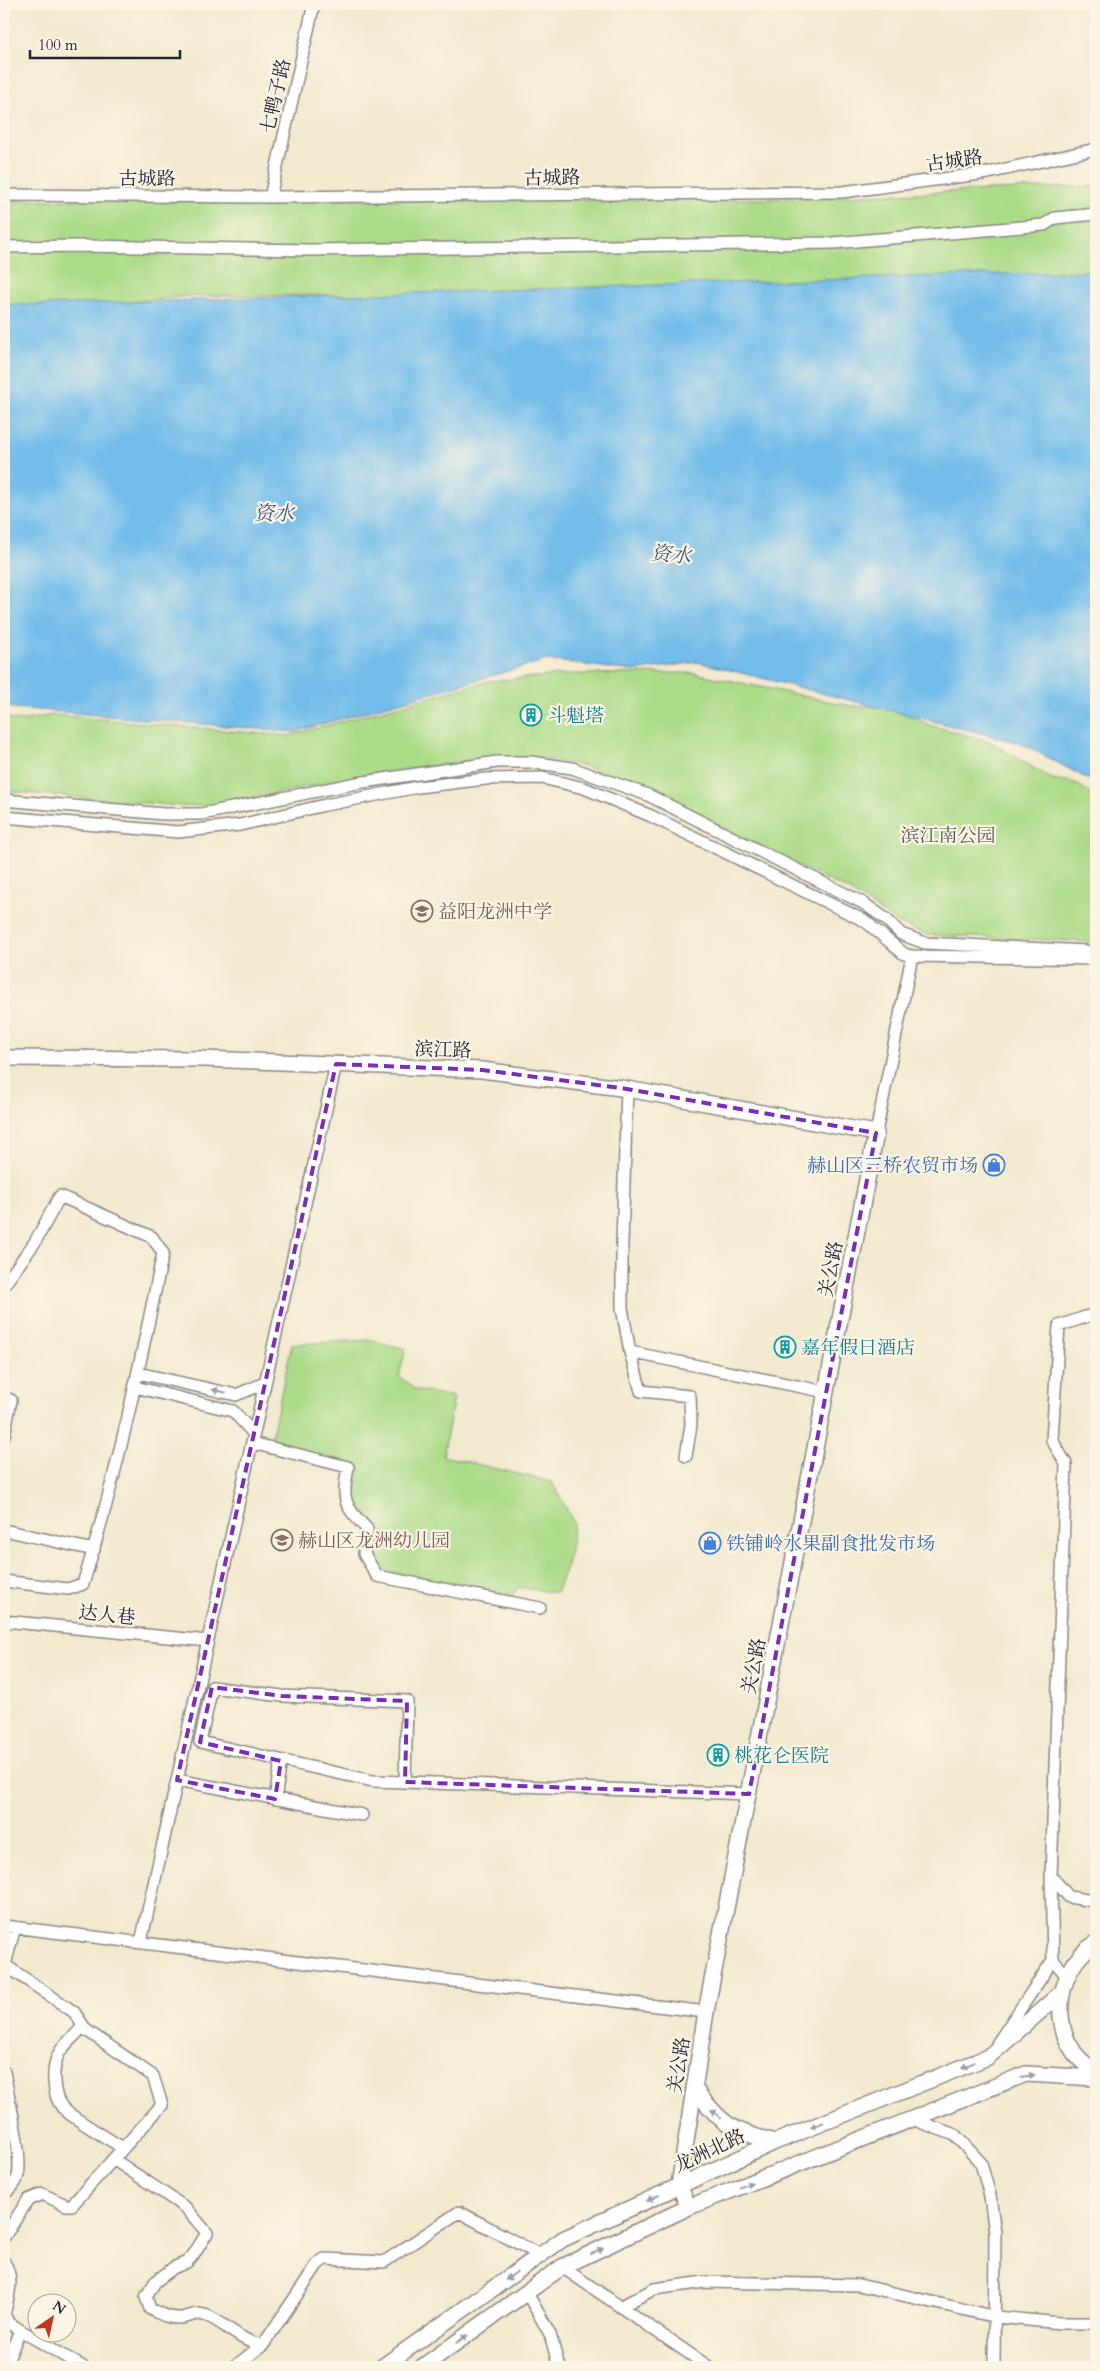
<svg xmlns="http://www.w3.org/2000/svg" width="1100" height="2371" viewBox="0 0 1100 2371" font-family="Cardo,'Noto Serif SC',serif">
<rect width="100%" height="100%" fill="#fcf5e5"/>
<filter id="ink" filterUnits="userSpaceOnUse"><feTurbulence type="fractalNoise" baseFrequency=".02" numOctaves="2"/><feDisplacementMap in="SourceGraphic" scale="10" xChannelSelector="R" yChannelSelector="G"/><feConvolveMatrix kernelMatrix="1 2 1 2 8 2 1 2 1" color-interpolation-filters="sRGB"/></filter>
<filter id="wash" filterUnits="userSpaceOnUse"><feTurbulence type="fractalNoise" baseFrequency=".0096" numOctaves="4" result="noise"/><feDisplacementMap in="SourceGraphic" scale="20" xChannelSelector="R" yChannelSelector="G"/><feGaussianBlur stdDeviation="1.12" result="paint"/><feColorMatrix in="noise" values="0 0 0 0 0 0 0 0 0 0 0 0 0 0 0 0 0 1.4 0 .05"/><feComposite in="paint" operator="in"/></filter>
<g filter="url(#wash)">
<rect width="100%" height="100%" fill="#f2e9ce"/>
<path fill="#acdb88" stroke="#677e62" d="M1096 186V275L621 293 189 296 19 313 4 312V200L764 199Z
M694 673 851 706 896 708 929 725 989 741 1052 779 1073 782 1096 796V942L928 935 900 924 848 890 665 800 585 766 545 759 494 758 383 772 218 805 182 806 4 791V718L20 721 53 715 288 736 489 681 571 674Z
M371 1340 406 1349 399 1376 415 1390 454 1397 443 1456 552 1482 574 1523 568 1562 556 1593 518 1587 513 1595 382 1570 371 1550 374 1527 351 1497 357 1465 270 1443 292 1344Z"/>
<path fill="#73bdeb" stroke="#4a7093" d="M1096 271V783L1020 743 698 662 633 671 547 660 294 732 4 707V304L36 305Z"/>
</g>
<g filter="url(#ink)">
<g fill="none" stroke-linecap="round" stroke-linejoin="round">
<g stroke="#8a8684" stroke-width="14">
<path id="minor" d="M4 195 270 197 842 192 988 173 1096 149
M270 197 314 4
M4 247 83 246 310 250 833 243 1044 225 1055 218 1096 214
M4 800 164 814H202L357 783 497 762H531L572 768 648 795 863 903 886 919 901 934 925 943 1086 951
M4 817 178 832 240 825 325 805 418 787 486 779 542 778 584 788 651 816 865 921 904 954 912 956 1096 959
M627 1089 622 1243V1308L630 1352 641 1391 690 1396 691 1425 686 1456
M876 1133 912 956
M4 1285 35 1242 60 1196 152 1237 163 1253C140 1364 117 1476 83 1584L68 1589 4 1581
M630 1352 826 1392
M138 1373 236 1395 265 1383
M135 1387 233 1411 254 1434
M4 1398 11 1400 4 1436
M252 1443 348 1467C342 1501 343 1504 367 1529L364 1554 377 1576 540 1608
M4 1530 94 1550
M4 1621 208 1641
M212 1687 282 1696 407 1701 405 1782 373 1781 200 1742Z
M177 1780 362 1815
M405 1782 749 1794
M275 1799 281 1761
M1051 1876 1069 1897 1093 1901 1096 1900
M4 1926 706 2012
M141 1942 336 1064
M4 1968 15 1927
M1067 1976 1053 1960 1051 1876 1066 1464 1052 1440 1059 1326 1088 1316H1096
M83 2026C75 2037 64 2043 58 2055 52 2068 52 2095 62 2107 67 2115 112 2141 123 2148
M997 2044 1053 1960
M4 2072C8 2096 23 2155 18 2176 16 2183 10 2190 4 2194
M912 2119 955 2135 981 2163 990 2196 995 2233 994 2367
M113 2159 186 2208 207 2233 194 2254 187 2262 173 2268 155 2282 146 2297 150 2309C159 2313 169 2319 180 2318 186 2318 193 2314 199 2314 220 2316 239 2343 263 2345
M4 2237 28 2200 42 2194 66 2205H72L162 2105 153 2076 86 2030 74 2012 5 1965
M4 2262C15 2279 8 2296 4 2315L9 2323 20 2330
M562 2267 709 2367
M527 2293 550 2334 559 2367
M620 2307 654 2289 705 2282 859 2285 996 2317 1060 2323H1096
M5 2367 20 2330 83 2367
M234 2367 263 2345 317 2265 324 2259 384 2262 459 2212 540 2255"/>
</g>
<g stroke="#8a8684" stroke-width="18">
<path id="major" d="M4 1058 204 1059 482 1070 621 1088 876 1133 706 2012 679 2186 689 2207
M1096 1943C1051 1970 1047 2046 1096 2071
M694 2088C721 2124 731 2131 775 2142
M382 2367 563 2239 775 2142 988 2057 1061 1993
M422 2367 562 2267 689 2207 1026 2074 1096 2078"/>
</g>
<use href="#minor" stroke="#fff" stroke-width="11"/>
<use href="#major" stroke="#fff" stroke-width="15"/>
</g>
<defs><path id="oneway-solid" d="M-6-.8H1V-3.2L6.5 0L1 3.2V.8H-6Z" transform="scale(1.25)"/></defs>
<g fill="#9c9ca7">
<use href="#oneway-solid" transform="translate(219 1391) rotate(-167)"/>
<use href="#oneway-solid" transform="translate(968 2065) rotate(158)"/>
<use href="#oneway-solid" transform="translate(1028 2076) rotate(-8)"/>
<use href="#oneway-solid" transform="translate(716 2114) rotate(-138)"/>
<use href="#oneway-solid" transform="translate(817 2125) rotate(158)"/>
<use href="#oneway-solid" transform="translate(746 2185) rotate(-21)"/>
<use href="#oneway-solid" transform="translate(653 2198) rotate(155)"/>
<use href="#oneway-solid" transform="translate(597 2251) rotate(-26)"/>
<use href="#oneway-solid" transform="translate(511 2276) rotate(145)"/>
<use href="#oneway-solid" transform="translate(462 2339) rotate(-35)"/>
</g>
</g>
<path fill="none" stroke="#7b2cbf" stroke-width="4" stroke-dasharray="10 6" stroke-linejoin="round" d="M336 1064 482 1070 621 1088 876 1133 749 1794 405 1782 407 1701 282 1696 212 1687 200 1742 281 1761 275 1799 177 1780Z"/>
<defs>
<g id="building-ring" transform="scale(1.125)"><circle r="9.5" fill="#fcf5e5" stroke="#0f9aa8" stroke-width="1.5"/><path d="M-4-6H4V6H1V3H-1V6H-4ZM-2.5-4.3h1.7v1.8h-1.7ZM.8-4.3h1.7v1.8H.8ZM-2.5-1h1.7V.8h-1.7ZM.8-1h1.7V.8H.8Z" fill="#0f9aa8"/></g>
<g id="school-ring" transform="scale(1.125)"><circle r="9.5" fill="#fcf5e5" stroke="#8d6e63" stroke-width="1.5"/><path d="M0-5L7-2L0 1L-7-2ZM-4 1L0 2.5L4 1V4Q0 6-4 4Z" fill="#8d6e63"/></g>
<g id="shop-ring" transform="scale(1.125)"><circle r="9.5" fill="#fcf5e5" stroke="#3f7fe0" stroke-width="1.5"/><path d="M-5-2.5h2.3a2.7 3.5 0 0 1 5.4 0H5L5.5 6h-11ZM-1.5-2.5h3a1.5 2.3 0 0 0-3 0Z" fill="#3f7fe0"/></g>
</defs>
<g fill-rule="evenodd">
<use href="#building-ring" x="531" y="715"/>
<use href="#school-ring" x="422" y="911"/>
<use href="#shop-ring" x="994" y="1165"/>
<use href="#building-ring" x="785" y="1347"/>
<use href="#school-ring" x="282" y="1540"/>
<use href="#shop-ring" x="710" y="1543"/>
<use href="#building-ring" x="718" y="1755"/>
</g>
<g text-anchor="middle" stroke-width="4.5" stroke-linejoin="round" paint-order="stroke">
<g font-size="19" fill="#22223b" stroke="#fcf5e5">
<text transform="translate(275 96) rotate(-77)" y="7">七鸭子路</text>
<text transform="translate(954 160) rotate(-8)" y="7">古城路</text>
<text transform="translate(552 177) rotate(-1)" y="7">古城路</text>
<text x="147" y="185">古城路</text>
<text transform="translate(443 1049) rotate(2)" y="7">滨江路</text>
<text transform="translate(830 1269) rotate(-79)" y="7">关公路</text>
<text transform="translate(107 1614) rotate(6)" y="7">达人巷</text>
<text transform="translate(753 1666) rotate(-79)" y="7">关公路</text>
<text transform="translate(678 2065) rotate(-81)" y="7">关公路</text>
<text transform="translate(709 2150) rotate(-25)" y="7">龙洲北路</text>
</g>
<g font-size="19" fill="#0d838f" stroke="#fcf5e5" text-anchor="start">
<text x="547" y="722">斗魁塔</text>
<text x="801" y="1354">嘉年假日酒店</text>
<text x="734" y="1762">桃花仑医院</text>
</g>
<g font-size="19" fill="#4b5a52" stroke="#fcf5e5">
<text x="948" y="842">滨江南公园</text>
</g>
<g font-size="19" fill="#785e54" stroke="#fcf5e5" text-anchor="start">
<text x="438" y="918">益阳龙洲中学</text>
<text x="298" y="1547">赫山区龙洲幼儿园</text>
</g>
<g font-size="19" fill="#366cbe" stroke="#fcf5e5" text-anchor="end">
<text x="978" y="1172">赫山区三桥农贸市场</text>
<text x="726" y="1550" text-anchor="start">铁铺岭水果副食批发市场</text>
</g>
<g font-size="20" font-style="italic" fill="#3e5879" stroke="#fcf5e5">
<text x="274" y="520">资水</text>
<text transform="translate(671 554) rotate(5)" y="7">资水</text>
</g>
</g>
<rect width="1100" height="2371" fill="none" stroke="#fcf5e5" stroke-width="20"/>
<g transform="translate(52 2318) rotate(34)"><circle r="24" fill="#fcf5e5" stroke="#a5a1a1"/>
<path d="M0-4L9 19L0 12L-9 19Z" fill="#c8321e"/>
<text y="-8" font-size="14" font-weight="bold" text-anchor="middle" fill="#22223b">N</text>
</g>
<path d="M30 50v8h150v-8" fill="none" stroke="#22223b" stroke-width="2.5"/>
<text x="38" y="50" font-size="15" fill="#22223b" stroke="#fcf5e5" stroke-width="4" paint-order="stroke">100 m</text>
</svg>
